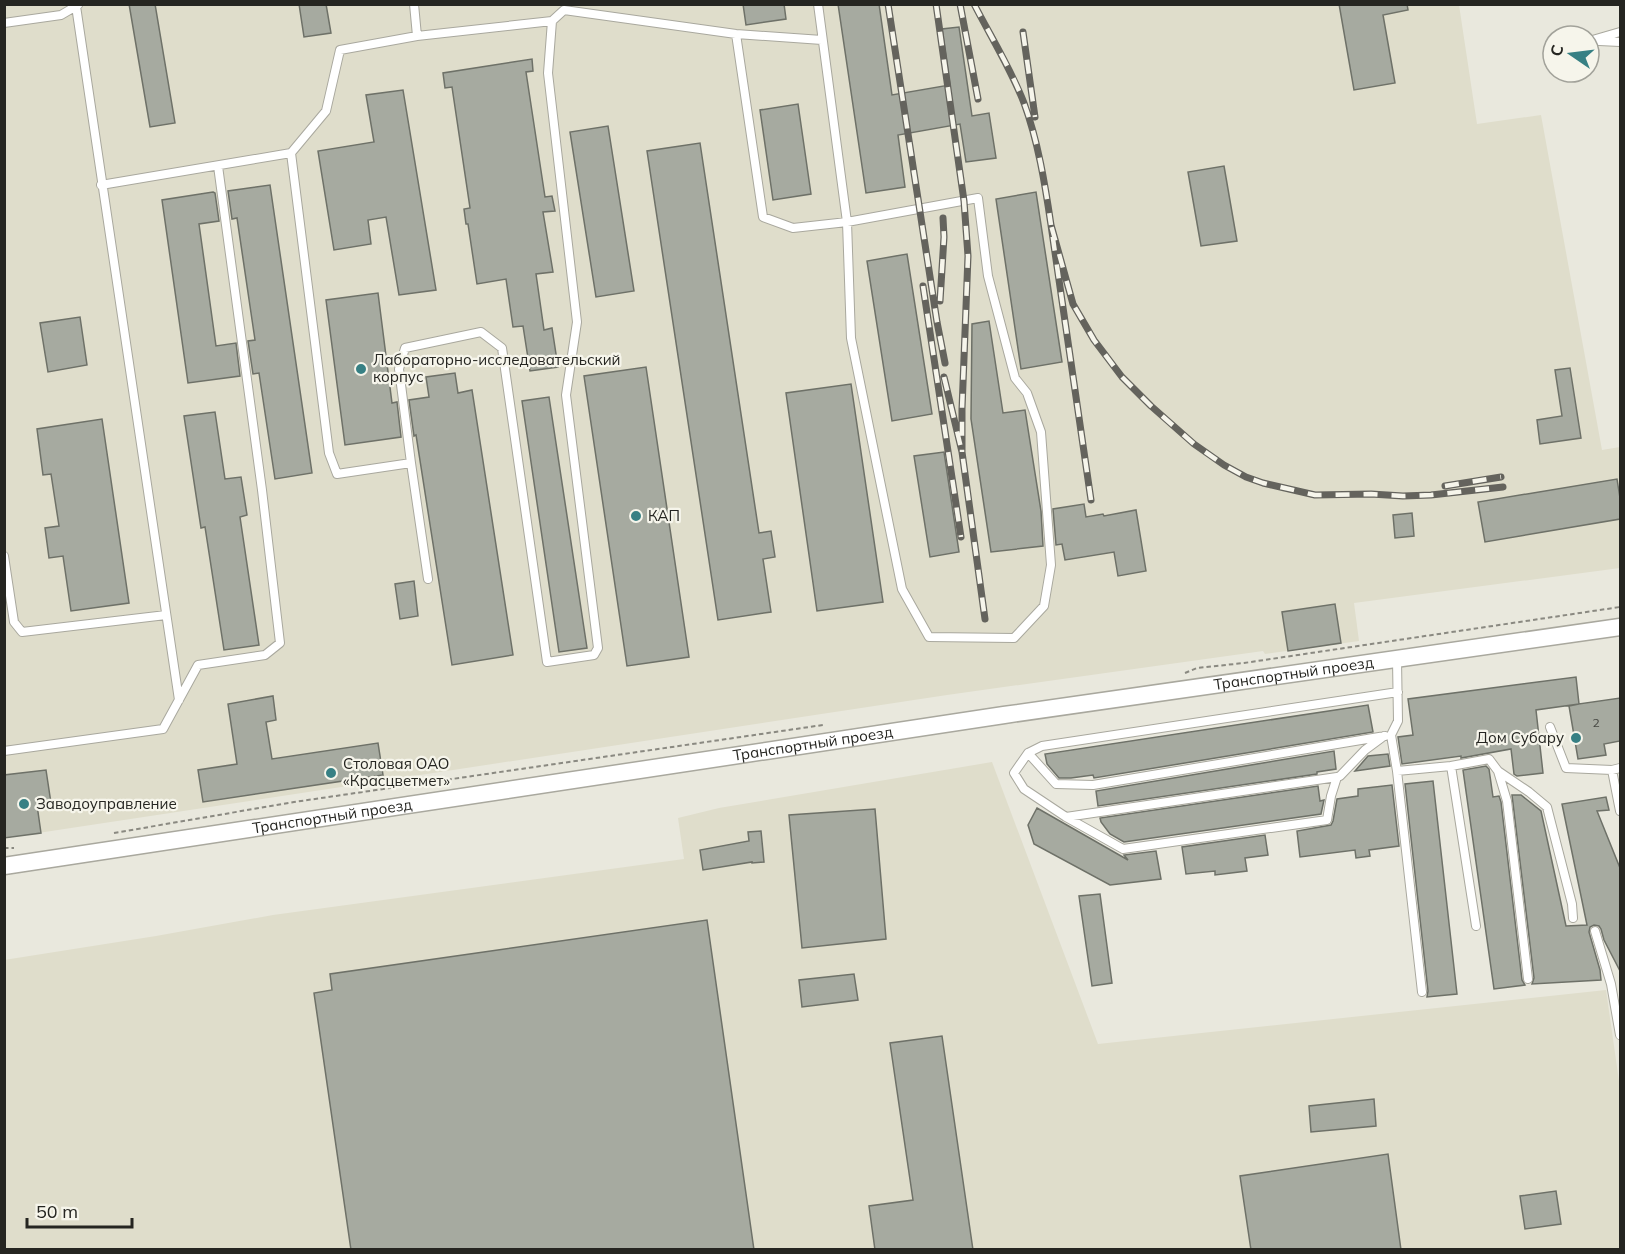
<svg xmlns="http://www.w3.org/2000/svg" width="1625" height="1254" viewBox="0 0 1625 1254" font-family="Mulish,sans-serif">
<rect width="100%" height="100%" fill="#e9e8dd"/>
<path fill="#dfddcb" d="M4 5H1459L1477 124 1541 115 1602 450 1620 447V568L1354 603 1359 641 1265 654 1263 651 947 695 5 838Z
M992 762 1098 1044 1606 990 1620 1088V1249H5L4 960 156 936 273 915 684 859 678 818 719 808Z"/>
<path fill="#a6aaa0" stroke="#6e7168" stroke-width="1.5" d="M129 4H155L175 123 150 127Z
M299 4H326L331 33 304 37Z
M743 4H784L786 19 746 25Z
M838 4H879L892 95 950 85 942 29 959 27 972 116 989 113 996 158 966 162 960 124 898 135 905 187 866 193Z
M1339 4H1407L1408 10 1383 15 1395 83 1354 90Z
M532 59 533 71 526 72 545 197 552 196 555 211 543 212 553 272 536 274 544 330 552 328 558 367 530 371 523 326 513 327 506 279 477 284 468 224H466L464 209 470 208 452 87 445 88 443 73Z
M403 90 436 290 399 295 386 217 368 220 371 244 334 250 318 151 374 142 366 95Z
M798 104 811 194 773 200 760 110Z
M608 126 634 291 596 297 570 132Z
M700 143 759 533 771 531 775 557 763 559 771 612 718 620 647 151Z
M1224 166 1237 241 1201 246 1188 172Z
M270 185 312 473 275 479 259 373 253 374 248 341 255 340 237 218 232 219 228 191Z
M213 192 215 193 219 221 199 224 216 346 236 343 240 376 188 383 162 200Z
M1036 192 1062 362 1021 369 996 199Z
M907 254 932 414 892 421 867 261Z
M378 293 392 403 397 402 401 437 345 445 326 300Z
M80 317 87 365 48 372 40 323Z
M989 321 1003 413 1025 410 1041 511 1043 546 991 552 971 419 972 324Z
M646 367 689 657 627 666 584 376Z
M1570 368 1581 438 1540 444 1537 420 1562 416 1555 370Z
M455 373 458 393 472 390 513 655 452 665 416 435 414 436 409 400 429 397 426 377Z
M851 384 883 602 817 611 786 393Z
M549 397 587 648 559 652 522 401Z
M215 412 225 479 241 477 247 515 240 517 259 645 224 650 205 527 201 528 184 416Z
M102 419 129 603 71 611 63 556 49 558 45 528 59 526 51 474 43 475 37 429Z
M944 452 959 552 930 557 914 456Z
M1617 479 1620 498V519L1485 542 1478 502Z
M1084 504 1086 517 1103 514 1104 516 1136 510 1146 571 1118 576 1114 552 1065 560 1062 544 1056 545 1053 509Z
M1412 513 1414 536 1395 538 1393 515Z
M414 581 418 616 400 619 395 584Z
M1335 604 1341 643 1288 651 1282 612Z
M1576 677 1579 704 1620 698V741L1604 744 1606 755 1578 759 1569 706 1579 704 1536 710 1543 773 1517 776 1514 774 1511 749 1461 758V756L1402 764 1398 737 1413 735 1408 699Z
M273 696 276 720 266 722 272 759 378 743 383 775 203 802 198 770 237 764 228 704Z
M1368 705 1373 732 1094 778 1093 775 1071 778H1059L1047 764 1045 754Z
M1334 751 1336 769 1317 772V774L1098 806 1096 791Z
M1388 754 1390 766 1355 771 1368 756Z
M1486 766 1489 769 1493 797 1499 796 1501 802 1522 980 1525 985 1494 989 1463 770Z
M46 770 51 803 37 805 41 833 4 838V775Z
M1433 781 1457 994 1427 997 1428 991 1405 784Z
M1392 785 1399 846 1369 850 1370 856 1356 858 1355 850 1300 857 1297 831 1331 825 1333 821 1337 799 1358 796V789Z
M1318 786 1320 801 1324 800 1321 814 1124 842 1110 834 1101 822 1100 818Z
M1512 795H1521L1541 811 1566 926 1587 925 1562 804 1606 797 1609 810 1597 811 1620 868V971L1604 940 1601 929 1599 926 1594 925 1590 927 1589 932 1600 970 1601 980 1532 984 1534 978Z
M1037 808 1128 860 1124 855 1156 851 1161 879 1110 885 1034 844 1028 825Z
M875 809 886 939 802 948 789 815Z
M761 831 764 862 752 863V862L703 870 700 850 749 841 748 832Z
M1265 835 1268 855 1245 858 1247 871 1215 875V871L1186 874 1182 847Z
M1100 894 1112 983 1092 986 1079 896Z
M707 920 754 1250H351L314 993 332 990 330 974Z
M854 974 858 1000 802 1007 799 980Z
M942 1036 973 1250H875L869 1206 913 1200 890 1043Z
M1374 1099 1376 1126 1311 1132 1309 1106Z
M1388 1154 1401 1250H1251L1240 1176Z
M1556 1191 1561 1224 1525 1229 1520 1196Z"/>
<g fill="none" stroke-linecap="round" stroke-linejoin="round">
<g stroke="#a9a89e" stroke-width="10">
<path id="lane" d="M414 4 417 36
M76 6 179 700
M4 23 61 15 78 5
M736 34 763 217 793 228 847 222 978 198 988 276 1015 378 1027 393 1041 432 1051 565 1044 606 1014 638 929 637 902 589 851 338 847 222 818 4
M1589 41 1620 32
M1599 41 1620 42
M101 185 291 153
M411 463 337 474 329 453 291 153 326 111 340 50 417 36 552 21
M4 556 14 622 22 632 166 615
M428 579 411 463 399 369 405 348 481 332 502 348 547 662 594 655 598 648 566 395 577 322 548 73 552 21 564 10 736 34 822 40
M1397 660 1398 721 1391 735 1397 771 1451 766 1476 926
M1550 727 1566 768 1612 770 1620 768
M4 751 163 729 198 665 265 655 280 643 262 490 218 166
M1028 753 1056 784 1093 785 1385 736
M1451 766 1489 759 1498 771 1507 801 1528 979
M1612 770 1620 811
M1397 771 1422 992
M1498 771 1529 792 1547 807 1572 904 1573 918
M1337 777 1340 776 1365 750 1384 736
M1066 817 1337 777 1331 796 1327 820 1123 849 1066 817 1024 789 1014 773 1028 753 1042 746 1398 692
M1595 931 1611 984 1620 1035"/>
</g>
<g stroke="#a9a89e" stroke-width="19">
<g id="street">
<path id="s1" d="M4 866 1004 715 1620 627"/>
</g>
</g>
<path stroke="#8a8981" stroke-width="2" stroke-dasharray="4.5 3" stroke-linecap="butt" d="M1185 673 1197 668 1244 663 1620 607
M114 833 294 802 823 725
M4 848H14"/>
<use href="#lane" stroke="#fff" stroke-width="8"/>
<use href="#street" stroke="#fff" stroke-width="16"/>
<g stroke="#64635d" stroke-width="7">
<path id="rail" d="M888 4 937 322 945 363
M936 4 964 201 968 256 962 409V452
M960 4 978 99
M974 4C991 37 1011 69 1024 103 1038 141 1045 184 1051 225
M1023 32 1035 117
M923 286 961 537
M940 301 944 237 943 218
M944 377 962 452 985 619
M1445 486 1501 477
M1091 500 1051 225 1073 304 1094 340 1122 377 1151 406 1194 444 1224 465 1246 477 1263 483 1315 495 1371 494 1403 496 1431 495 1503 487"/>
</g>
<use href="#rail" stroke="#f6f5eb" stroke-width="4.5" stroke-dasharray="14" stroke-linecap="butt"/>
</g>
<g fill="#378084" stroke="#f6f5eb" stroke-width="2">
<circle cx="361" cy="369" r="6"/>
<circle cx="636" cy="516" r="6"/>
<circle cx="1576" cy="738" r="6"/>
<circle cx="331" cy="773" r="6"/>
<circle cx="24" cy="804" r="6"/>
</g>
<g text-anchor="middle" stroke-width="4.5" stroke-linejoin="round" paint-order="stroke">
<g font-size="12" fill="#454641">
<text x="1596" y="727">2</text>
</g>
<g font-size="15" fill="#252521" stroke="#f6f5eb" text-anchor="start">
<text x="373" y="365">Лабораторно-исследовательский<tspan x="373" dy="17">корпус</tspan></text>
<text x="648" y="521">КАП</text>
<text x="1564" y="743" text-anchor="end">Дом Субару</text>
<text x="343" y="769">Столовая ОАО<tspan x="343" dy="17">«Красцветмет»</tspan></text>
<text x="36" y="809">Заводоуправление</text>
</g>
<g font-size="15" fill="#252521" stroke="#f6f5eb">
<text dy="5" stroke="none"><textPath href="#s1" startOffset="1304">Транспортный проезд</textPath></text>
<text dy="5" stroke="none"><textPath href="#s1" startOffset="818">Транспортный проезд</textPath></text>
<text dy="5" stroke="none"><textPath href="#s1" startOffset="332">Транспортный проезд</textPath></text>
</g>
</g>
<rect width="1625" height="1254" fill="none" stroke="#252521" stroke-width="12"/>
<g transform="translate(1571 54) rotate(284)"><circle r="28" fill="#f6f5eb" stroke="#a2a29a" stroke-width="1.5"/>
<path d="M0-4.5L10 22L0 15L-10 22Z" fill="#378084"/>
<text y="-9" font-size="16" font-weight="bold" text-anchor="middle" fill="#252521">С</text>
</g>
<path d="M27 1218v9h105v-9" fill="none" stroke="#252521" stroke-width="3"/>
<text x="36" y="1218" font-size="18" fill="#252521" stroke="#f6f5eb" stroke-width="4.5" paint-order="stroke">50 m</text>
</svg>
